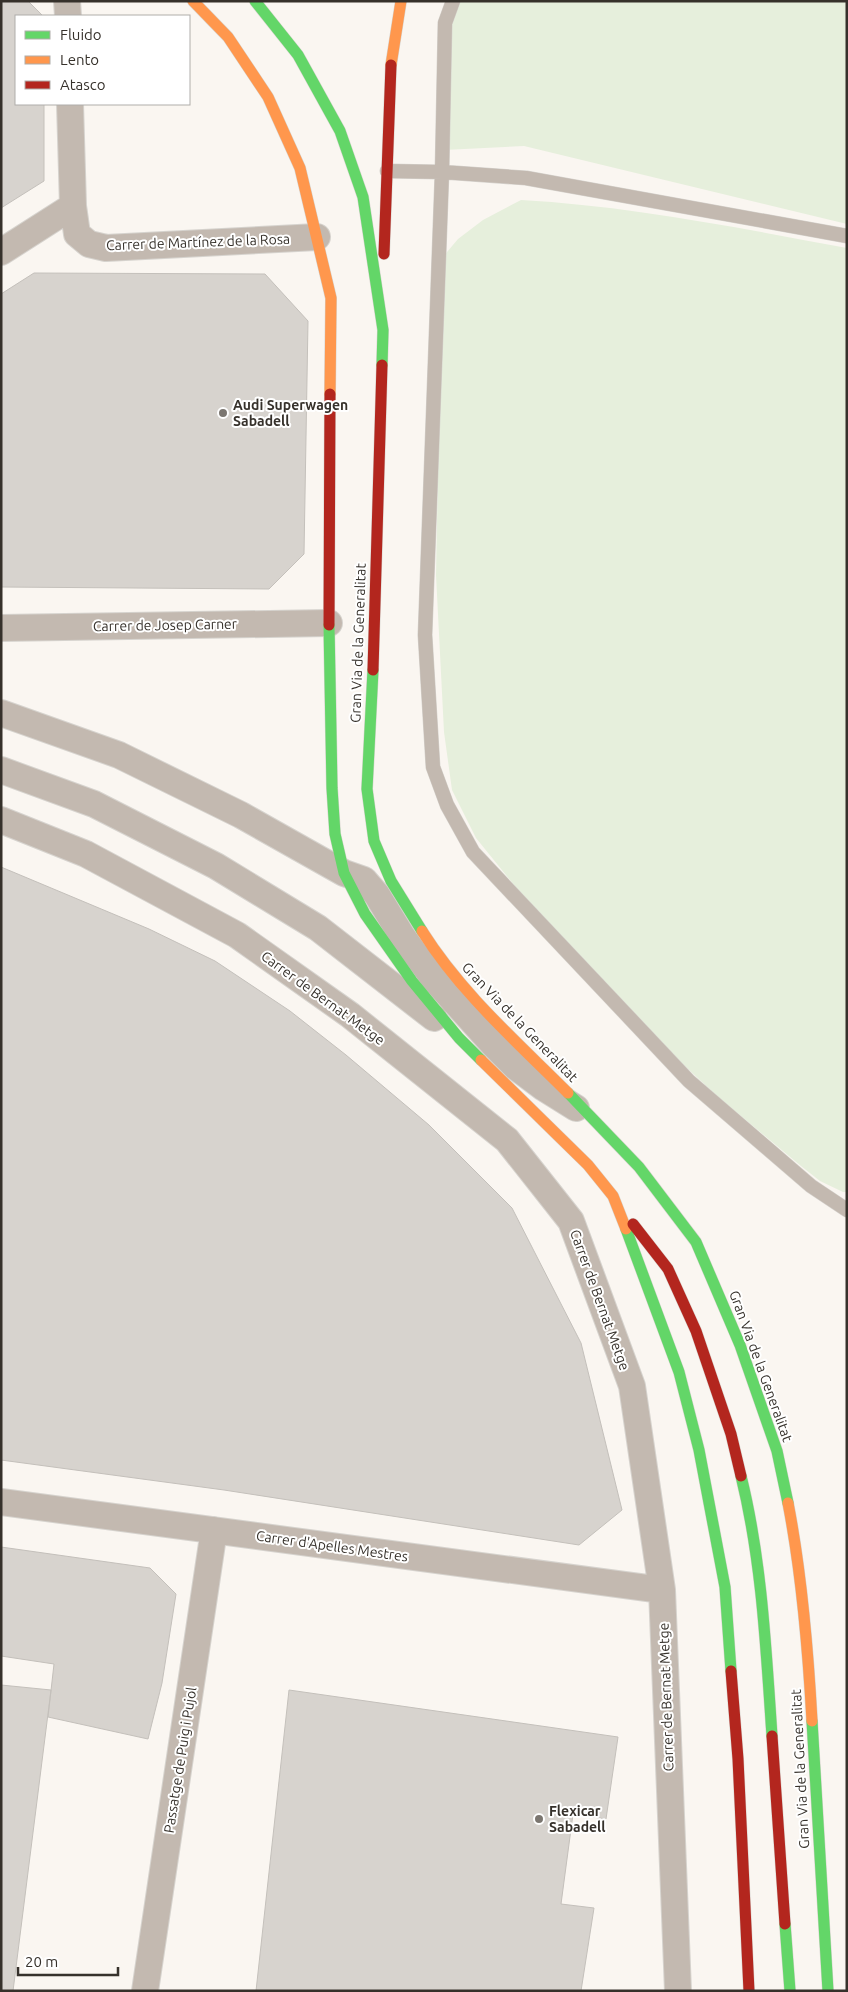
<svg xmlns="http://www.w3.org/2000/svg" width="848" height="1992" viewBox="0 0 848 1992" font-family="Ubuntu,sans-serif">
<rect width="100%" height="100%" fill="#faf6f1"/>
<path fill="#e6efdc" d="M458 1H847V224L524 146 444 150 447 36Z
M521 200C630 206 739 228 847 248V1192H843L820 1181 801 1166 717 1096 655 1038 527 901 476 838 452 790 444 732 436 575 442 258 458 239 483 220Z"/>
<path fill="#d7d3ce" stroke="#c4c0bb" d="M1 1H28L43 16H16V104H44V181L1 208Z
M34 273 265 274 308 321 304 554 269 589 1 587V294Z
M1 867 149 929 215 961 290 1011 346 1055 429 1125 512 1208 581 1343 622 1510 579 1545 224 1490 1 1460Z
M1 1547 150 1568 176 1594 162 1683 148 1739 48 1717 54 1664 1 1656Z
M1 1685 51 1690 13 1991H1Z
M289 1690 618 1737 606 1819 573 1814 561 1904 594 1908 581 1991H256Z"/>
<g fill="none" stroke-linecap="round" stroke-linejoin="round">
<g stroke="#d6d3ce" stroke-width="15">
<path id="lane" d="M453 1 445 23 442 172 425 635 433 767 447 805 473 852 689 1081 811 1186 847 1210
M387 171 442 172 526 178 847 236"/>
</g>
<g stroke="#d6d3ce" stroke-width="28">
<path id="street" d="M67 1 68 16
M70 104 73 206 77 234 89 244 106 248 317 237
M1 252 73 206
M1 628 329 623
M1 713 119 755 241 815 344 873 364 880 377 895 402 936 434 979 493 1044 516 1067 544 1088 576 1108
M1 770 94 804 216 866 318 928 434 1018
M1 820 86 854 237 935 350 1015 507 1140 571 1221 632 1386 662 1590 678 1991
M1 1502 662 1590
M145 1991 214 1530"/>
</g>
<g stroke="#d6d3ce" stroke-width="12">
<path id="fast" d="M255 1 298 55 340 131 363 197 383 330 382 365
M329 625 332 788 335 834 344 873 365 914 412 981 459 1038 481 1060
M373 670 367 789 374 841 391 881 422 931
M568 1093 639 1167 696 1242 740 1345 777 1451 788 1503
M626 1229 679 1372 699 1450 725 1587 731 1671
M741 1476C762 1561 766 1649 772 1736
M812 1721 828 1991
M785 1924 790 1991"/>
</g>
<g stroke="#d6d3ce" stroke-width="12">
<path id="slow" d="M193 1 228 37 268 97 300 168 331 298 330 394
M391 65 401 1
M422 931C461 993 516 1041 568 1093
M481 1060 588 1165 613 1196 626 1229
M788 1503C802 1575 808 1648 812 1721"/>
</g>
<g stroke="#d6d3ce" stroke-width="12">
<path id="jam" d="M384 254 391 65
M329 625 330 394
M373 670 382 365
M633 1224 668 1269 696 1331 731 1434 741 1476
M731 1671 738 1759 749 1991
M772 1736 785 1924"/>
</g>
<use href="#lane" stroke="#c3b9b0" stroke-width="14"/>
<use href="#street" stroke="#c3b9b0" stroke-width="26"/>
<use href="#fast" stroke="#63d668" stroke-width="11"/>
<use href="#slow" stroke="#ff974d" stroke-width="11"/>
<use href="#jam" stroke="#b3261e" stroke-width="11"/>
</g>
<g fill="#7b7670" stroke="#fff" stroke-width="2">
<circle cx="223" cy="413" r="5"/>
<circle cx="539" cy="1819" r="5"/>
</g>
<g text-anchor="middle" stroke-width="4" stroke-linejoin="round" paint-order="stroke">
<g font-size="14" fill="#36312b" stroke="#fff">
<text transform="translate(198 242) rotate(-2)" y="5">Carrer de Martínez de la Rosa</text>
<text transform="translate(165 625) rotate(-1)" y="5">Carrer de Josep Carner</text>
<text transform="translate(358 643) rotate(-88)" y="5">Gran Via de la Generalitat</text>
<text transform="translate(323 998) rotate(36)" y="5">Carrer de Bernat Metge</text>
<text transform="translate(520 1022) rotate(46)" y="5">Gran Via de la Generalitat</text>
<text transform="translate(600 1300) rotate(70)" y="5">Carrer de Bernat Metge</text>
<text transform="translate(761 1366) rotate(70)" y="5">Gran Via de la Generalitat</text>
<text transform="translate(332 1546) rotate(8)" y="5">Carrer d'Apelles Mestres</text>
<text transform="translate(666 1697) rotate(-92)" y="5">Carrer de Bernat Metge</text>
<text transform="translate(180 1760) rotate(-81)" y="5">Passatge de Puig i Pujol</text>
<text transform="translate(800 1769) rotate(-93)" y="5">Gran Via de la Generalitat</text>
</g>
<g font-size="14" font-weight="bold" fill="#36312b" stroke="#fff" text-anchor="start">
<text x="233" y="410">Audi Superwagen<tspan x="233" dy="16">Sabadell</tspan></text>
<text x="549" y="1816">Flexicar<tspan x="549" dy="16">Sabadell</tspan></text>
</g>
</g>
<rect width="848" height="1992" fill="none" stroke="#36312b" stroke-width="5"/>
<rect x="15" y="15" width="175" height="90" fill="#ffffff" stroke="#afadaa"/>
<rect x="25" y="31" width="25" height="8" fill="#63d668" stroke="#afadaa"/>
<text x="60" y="40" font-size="15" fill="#36312b">Fluido</text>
<rect x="25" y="56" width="25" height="8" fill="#ff974d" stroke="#afadaa"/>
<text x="60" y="65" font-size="15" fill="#36312b">Lento</text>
<rect x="25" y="81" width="25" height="8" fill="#b3261e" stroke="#afadaa"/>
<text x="60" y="90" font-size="15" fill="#36312b">Atasco</text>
<path d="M18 1967v8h100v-8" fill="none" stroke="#36312b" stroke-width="2.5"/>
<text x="25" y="1967" font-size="15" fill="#36312b" stroke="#ffffff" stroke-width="4" paint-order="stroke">20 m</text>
</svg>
